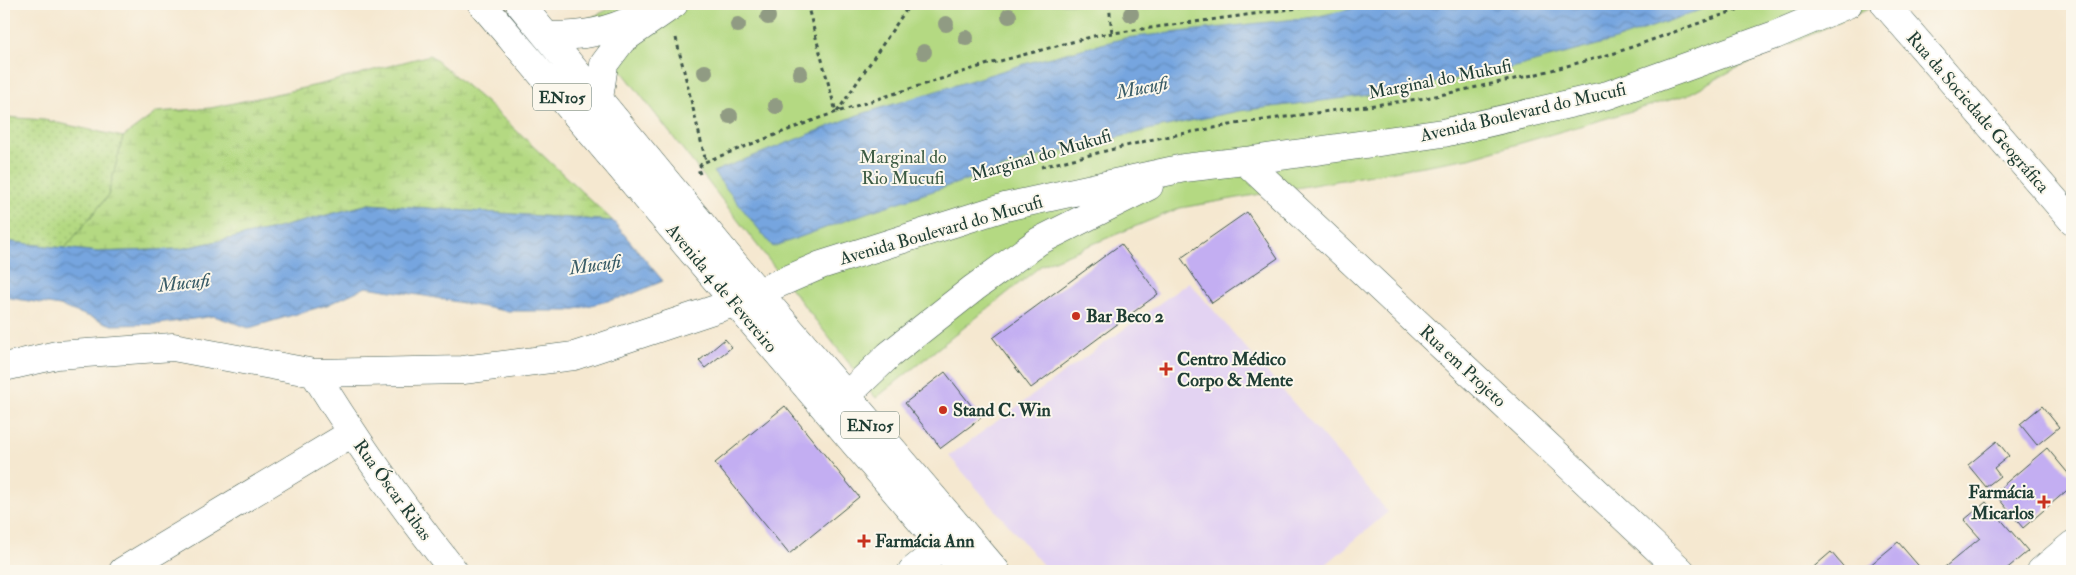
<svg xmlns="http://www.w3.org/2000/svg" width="2076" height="575" viewBox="0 0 2076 575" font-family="'IM FELL Double Pica',serif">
<defs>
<pattern id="grass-dots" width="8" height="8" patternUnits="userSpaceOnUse" patternTransform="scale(1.25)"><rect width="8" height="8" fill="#b4d982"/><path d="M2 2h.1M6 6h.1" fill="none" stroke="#9abb71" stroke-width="1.8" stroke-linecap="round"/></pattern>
<pattern id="wetland-marsh" width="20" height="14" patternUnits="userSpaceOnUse" patternTransform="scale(1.25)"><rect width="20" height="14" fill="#b4d982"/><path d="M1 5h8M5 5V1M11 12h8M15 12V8" fill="none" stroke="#9abb71"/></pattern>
<pattern id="water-waves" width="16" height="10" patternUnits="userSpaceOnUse" patternTransform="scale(1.25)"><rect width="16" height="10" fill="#76a5df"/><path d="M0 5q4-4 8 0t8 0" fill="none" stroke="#6088b6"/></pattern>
</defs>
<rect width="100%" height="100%" fill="#fbf7ec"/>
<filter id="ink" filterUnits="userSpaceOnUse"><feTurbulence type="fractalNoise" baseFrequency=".02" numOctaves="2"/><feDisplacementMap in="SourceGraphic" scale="10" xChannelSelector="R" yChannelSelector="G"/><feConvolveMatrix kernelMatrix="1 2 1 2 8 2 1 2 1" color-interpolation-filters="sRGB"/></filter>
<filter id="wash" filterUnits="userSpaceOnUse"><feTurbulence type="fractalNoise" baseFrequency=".0096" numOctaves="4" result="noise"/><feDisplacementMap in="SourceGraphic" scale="20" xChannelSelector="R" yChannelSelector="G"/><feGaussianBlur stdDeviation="1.12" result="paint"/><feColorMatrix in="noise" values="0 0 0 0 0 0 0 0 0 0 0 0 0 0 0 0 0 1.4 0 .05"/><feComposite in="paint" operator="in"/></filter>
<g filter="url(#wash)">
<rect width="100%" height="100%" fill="#f5e8d0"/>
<path fill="#e3d3f2" d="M1189 282 1388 512 1318 571H1048L949 456Z"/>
<path fill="url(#grass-dots)" stroke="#6a8b5b" d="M4 117 44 120 123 137 108 196 65 248 4 241Z"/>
<path fill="url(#wetland-marsh)" stroke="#6a8b5b" d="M430 55 488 104 613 221 369 204 270 230 180 249 98 252 65 248 108 196 123 137 157 112 211 108 322 84Z"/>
<path fill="#b4d982" stroke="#6a8b5b" d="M621 4H1877L1731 71 1687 95 1469 158 1180 208 1042 265 876 398 583 21Z"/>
<path fill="url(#water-waves)" stroke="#4a718a" d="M1374 4H1717L1612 41 1508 69 1362 96 1239 111 1152 129 1034 158 869 212 773 247 713 172 858 115 1031 62 1125 38 1314 17Z
M369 204 613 221 663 281 627 296 568 311H505L425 296 366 287 327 305 249 328 214 316 159 324 112 325 60 306 4 297V241L98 252 180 249 270 230Z"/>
<g id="blocks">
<path fill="#c3aef2" d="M1247 212 1278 258 1212 303 1181 258Z
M1121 244 1158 294 1031 388 993 338Z
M725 339 732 347 705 368 699 361Z
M945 372 981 418 941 448 905 403Z
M785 406 859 497 789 554 715 463Z
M2042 406 2059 427 2037 445 2020 424Z
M1997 441 2009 456 1994 468 2000 476 1986 487 1968 465Z
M2047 448 2072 478V486L2023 528 1994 493Z
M1986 502 2028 551 2004 571H1940L1980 538 1964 520Z
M1898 542 1923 571H1863Z
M1831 552 1847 571H1809Z"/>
</g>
</g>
<g filter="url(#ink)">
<use href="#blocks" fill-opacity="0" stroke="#3f574b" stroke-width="1"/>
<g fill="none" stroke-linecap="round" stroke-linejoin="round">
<g stroke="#3f574b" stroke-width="29">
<path id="minor" d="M1885 4 2072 220
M548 36C586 36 606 32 641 16
M599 99 604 64 622 40 674 4
M1245 161 1681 571
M4 367 57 355 173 347 314 373 463 370 574 356 734 303 821 265 1005 207 1184 168 1245 161 1443 133 1608 95 1775 35 1848 4
M314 373C357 442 403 508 454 571
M846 396 889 355 974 288 1039 241 1149 186
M123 571 352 433
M912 571 942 547
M2041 571 2072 545"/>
</g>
<g stroke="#3f574b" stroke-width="29">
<path id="major" d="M482 4 963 571
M520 4 746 278 996 571"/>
</g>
<path stroke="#3f574b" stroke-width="3" stroke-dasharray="4 4" stroke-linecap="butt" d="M807 4 836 112
M1109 4 1112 33
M676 38 706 162
M837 112 910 4
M1041 167 1154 139 1241 123 1426 98 1533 75 1615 53 1753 4
M700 174 698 169 702 163 822 117 868 102 985 65 1098 35 1328 4"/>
<use href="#minor" stroke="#fff" stroke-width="28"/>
<use href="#major" stroke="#fff" stroke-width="28"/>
</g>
<g fill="#909b83">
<circle cx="1131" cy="14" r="8"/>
<circle cx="1009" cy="16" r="8"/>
<circle cx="768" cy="17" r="8"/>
<circle cx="946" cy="24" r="8"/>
<circle cx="738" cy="25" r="8"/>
<circle cx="966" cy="38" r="8"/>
<circle cx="924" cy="52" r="8"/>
<circle cx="705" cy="72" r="8"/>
<circle cx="800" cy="73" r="8"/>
<circle cx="776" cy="106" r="8"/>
<circle cx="730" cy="116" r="8"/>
</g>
</g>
<g fill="#c8321e" stroke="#fbf7ec" stroke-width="2">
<circle cx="1076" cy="316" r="5"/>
<path d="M1163.5 361.5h5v5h5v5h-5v5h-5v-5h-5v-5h5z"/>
<circle cx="943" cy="410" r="5"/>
<path d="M2041.5 494.5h5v5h5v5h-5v5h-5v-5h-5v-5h5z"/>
<path d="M861.5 533.5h5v5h5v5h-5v5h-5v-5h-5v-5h5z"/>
</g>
<g text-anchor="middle" stroke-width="4" stroke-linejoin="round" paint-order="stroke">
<g fill="#fbf7ec" stroke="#61756b" stroke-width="1">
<rect x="533" y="83.5" width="58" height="27" rx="4"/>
<rect x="841" y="411.5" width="58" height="27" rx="4"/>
</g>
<g font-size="16" font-weight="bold" fill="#1f3d34">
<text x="562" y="103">EN105</text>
<text x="870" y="431">EN105</text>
</g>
<g font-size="18" fill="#1f3d34" stroke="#fbf7ec">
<text transform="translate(1440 79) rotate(-11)" y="6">Marginal do Mukufi</text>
<text transform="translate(1523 112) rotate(-13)" y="6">Avenida Boulevard do Mucufi</text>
<text transform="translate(1978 112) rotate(49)" y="6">Rua da Sociedade Geográfica</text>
<text transform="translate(1041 155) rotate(-16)" y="6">Marginal do Mukufi</text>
<text transform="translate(941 230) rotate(-16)" y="6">Avenida Boulevard do Mucufi</text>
<text transform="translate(722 288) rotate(50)" y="6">Avenida 4 de Fevereiro</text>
<text transform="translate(1463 366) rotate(43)" y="6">Rua em Projeto</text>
<text transform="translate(393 490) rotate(54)" y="6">Rua Óscar Ribas</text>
</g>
<g font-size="18" fill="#3d5c44" stroke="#fbf7ec">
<text x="903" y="163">Marginal do<tspan x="903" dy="21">Rio Mucufi</tspan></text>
</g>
<g font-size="18" font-weight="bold" fill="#1f3d34" stroke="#fbf7ec" text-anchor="start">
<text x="1086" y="322">Bar Beco 2</text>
<text x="1177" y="365">Centro Médico<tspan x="1177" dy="21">Corpo &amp; Mente</tspan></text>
<text x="953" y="416">Stand C. Win</text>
<text x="2034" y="498" text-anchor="end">Farmácia<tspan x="2034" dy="21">Micarlos</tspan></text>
<text x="875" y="547">Farmácia Ann</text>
</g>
<g font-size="19" font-style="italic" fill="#395c67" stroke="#fbf7ec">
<text transform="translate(1142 87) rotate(-11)" y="7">Mucufi</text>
<text transform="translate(595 264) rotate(-8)" y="7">Mucufi</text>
<text transform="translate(184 282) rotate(-6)" y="7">Mucufi</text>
</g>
</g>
<rect width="2076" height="575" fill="none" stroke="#fbf7ec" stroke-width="20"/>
</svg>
